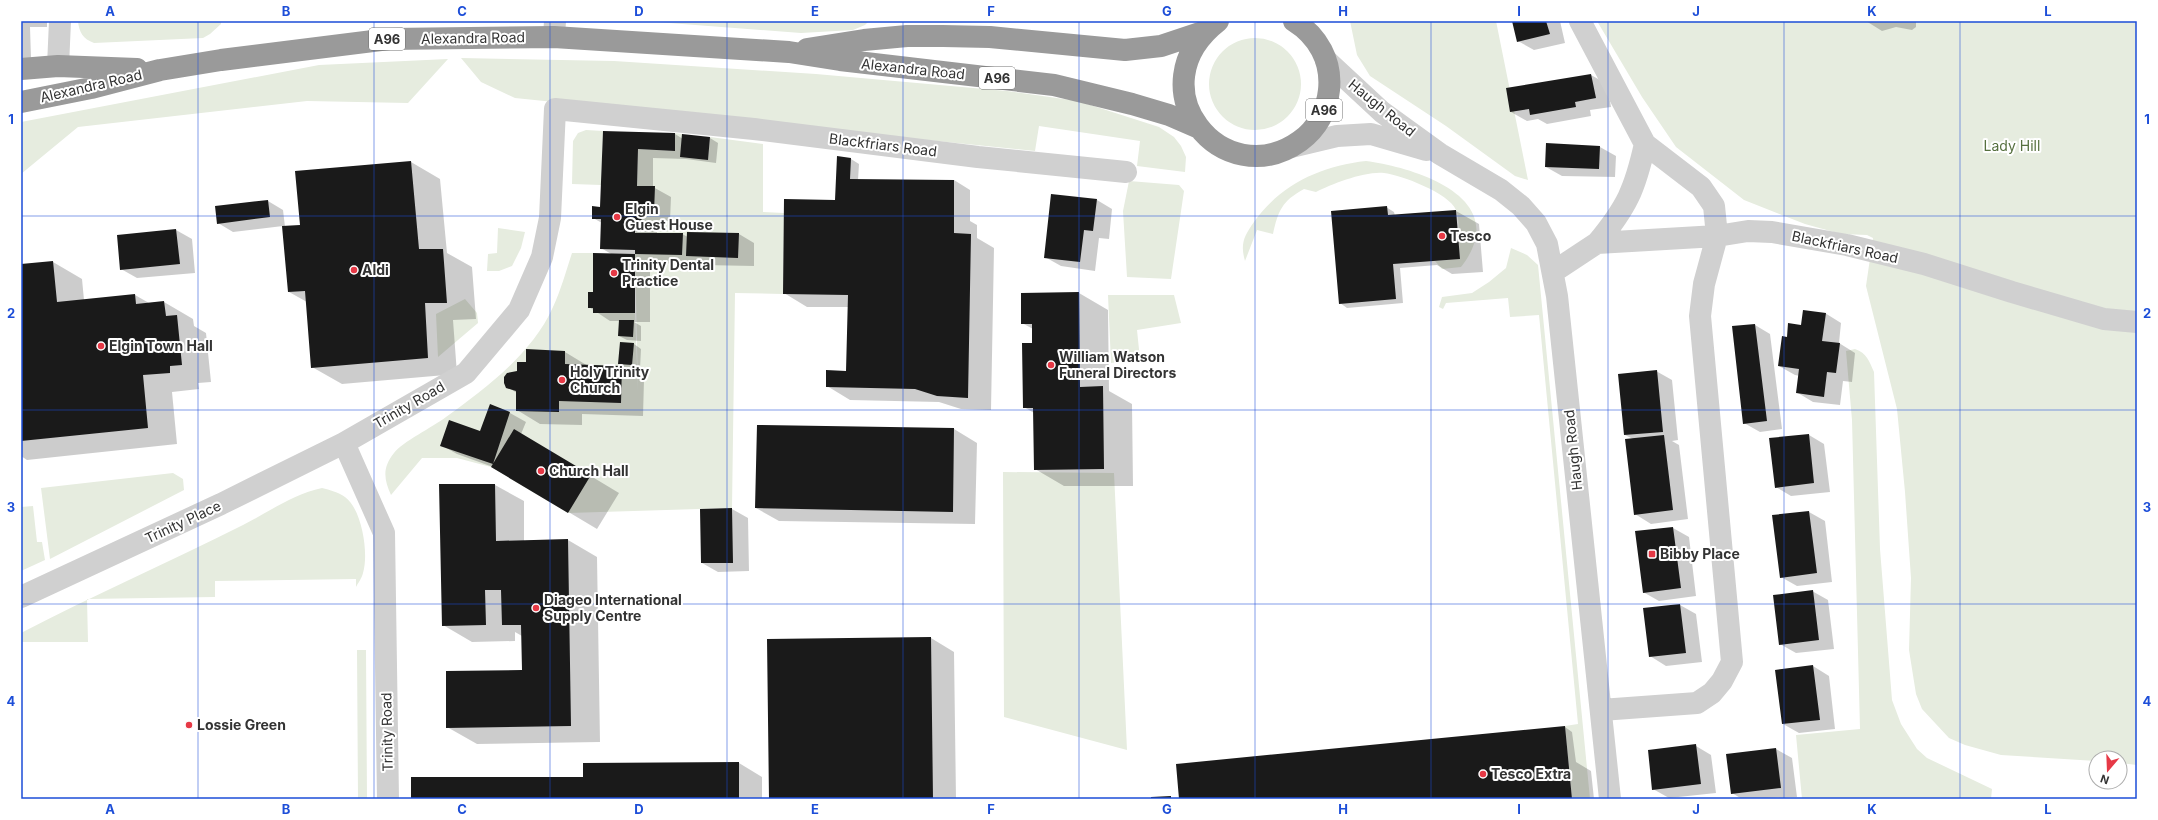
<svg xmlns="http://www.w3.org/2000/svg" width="2158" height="820" viewBox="0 0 2158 820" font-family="Inter,sans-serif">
<rect width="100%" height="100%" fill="#fff"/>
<path fill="#e6ecdf" d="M78 21H221V24L210 34 203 38 94 43C83 39 79 32 78 21Z
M643 21H869L865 25 853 30 801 33Z
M1350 21H1496L1528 180 1515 176 1446 126 1370 76 1357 55Z
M1597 21H2137V765L2120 763V758H2096V761L2001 755 1965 745 1949 738 1922 709 1916 694 1909 650 1911 578 1905 492 1897 409 1866 286 1873 238 1867 235 1841 234 1805 224 1744 200 1676 147 1642 97Z
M1209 84a46 46 0 1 1 92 0a46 46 0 1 1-92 0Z
M461 58 614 61 816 74 1007 91 1078 101 1159 127 1174 137 1181 146 1186 157 1185 172 1137 166 1140 141 1039 126 1035 151 515 98 481 82Z
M448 59 408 103 307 101 78 127 21 174V122L319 65Z
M586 130 603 131 601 185 572 184 573 141 578 133Z
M675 133 682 134 708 159 710 137 763 144V212L784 213 783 294 735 293 732 508 568 513 491 467 457 458H422L391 495C384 479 382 468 394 453 402 442 433 427 446 417 486 388 532 354 553 307 561 290 566 271 572 253H593V292H588V308H593L594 313H635L638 392 635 254 638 149 675 151Z
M1366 161C1418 168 1514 199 1461 267L1442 269 1435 261 1460 259C1459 248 1460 218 1456 210 1449 193 1401 175 1384 173 1365 171 1332 184 1316 192L1304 189C1282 201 1278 211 1273 234L1257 230 1245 261C1240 244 1244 236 1254 222 1281 184 1321 166 1366 161Z
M1129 181 1179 185 1184 191 1171 279 1127 277 1123 211Z
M498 228 525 232 521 248 512 266 499 271H487L488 254 497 253Z
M1511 248 1527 255 1538 265 1590 799H1572L1565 726 1578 724 1539 315 1510 317 1508 298 1446 303 1443 309 1439 307 1442 297 1472 293 1489 282 1506 268Z
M1108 295H1174L1181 323 1137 330 1140 359 1111 363Z
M465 299 477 313 478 323 438 357 436 314Z
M1855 349C1867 353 1869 361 1874 372L1880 549 1892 700 1901 724 1917 749 1927 758 1992 789 1991 799H1802L1796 735 1860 729 1852 420 1846 351Z
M1003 472 1114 473 1127 750 1004 717Z
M173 473 183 479 184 490 50 559 41 488Z
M322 488C330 490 338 492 345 497 362 509 369 554 363 573 362 578 358 583 356 587V579L215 581V597L87 599 88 642H21V633C94 595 169 562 243 525 269 512 293 494 322 488Z
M33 506 37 542H42L45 560 21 571V507Z
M357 650H366L367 799H358Z"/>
<path fill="#0003" d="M21 21H47V27H30L31 58H21Z
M1513 21H1560L1565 43 1534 50 1518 41Z
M1866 21H1916V27L1912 30 1896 27 1882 31Z
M1591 75 1607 84 1611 107 1590 110 1591 116 1547 124 1538 119 1527 121 1511 112 1507 89Z
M604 132 675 134 683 139 710 138 718 143 716 163 686 159 653 158V187L671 197 670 221H657V234H682L688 237 739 234 754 243V266L703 265 698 262V264L650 263V322H634L641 326V341L627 340 619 336 620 321H610L589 307 613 255 601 248 602 223 593 218 601 208Z
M1600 147 1616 156 1615 177 1562 176 1546 167Z
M838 157 851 159 859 164 858 180H954L970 190V221L977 225V238L994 248 991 410 961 409 939 402 850 400 827 386 847 372 849 307H807L784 293 836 201Z
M411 162 440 179 447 253 472 267 476 319 453 320 457 374 342 384 312 367 307 302 289 292 283 226 233 232 218 223 268 201 283 210 285 227 301 226 296 172Z
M1097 200 1112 209 1109 239 1099 238 1095 271 1061 266 1045 257Z
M1386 207 1394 212 1395 216 1456 211 1479 224 1483 272 1452 274 1437 265 1400 268 1403 303 1347 308 1340 303Z
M176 230 192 239 195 273 137 278 121 269Z
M53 262 82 279 84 300 135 295 149 303 164 302 193 319 194 326 206 333 211 382 198 383 199 389 172 392 177 444 27 460 21 456V265Z
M1079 293 1108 310 1109 391 1132 404 1133 486H1064L1035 469 1034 413 1024 407 1033 344V329L1022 323Z
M1825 313 1841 323 1839 343 1855 353 1852 382 1843 381 1840 405 1813 402 1798 393 1800 376 1795 375 1779 366 1788 338 1802 326Z
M1755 325 1770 334 1782 429 1760 432 1744 423Z
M634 344 641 349 640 369 624 368 644 380 643 416 582 414V425L540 424 517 410V393L507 387 527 363V350L565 352 588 366 624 367 619 364Z
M1656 371 1672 380 1678 440 1672 441 1679 445 1688 519 1651 524 1635 514 1633 439 1625 435Z
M490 406 510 413 526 422 521 434 619 493 597 529 493 467 457 454 441 445 481 433Z
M954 429 977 443 975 524 779 521 756 508Z
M1809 435 1824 444 1830 492 1791 496 1776 487Z
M495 485 524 501V541L568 540 597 557 600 742 477 744 447 727 523 671 522 636 515 632V641L472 642 443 625Z
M732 509 748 518 749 571 718 572 702 563 701 510Z
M1809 512 1825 521 1832 582 1797 586 1781 577 1774 516Z
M1673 528 1689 537 1696 596 1659 601 1643 592Z
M1812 591 1828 600 1834 649 1796 653 1780 644Z
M1680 605 1696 614 1702 662 1666 666 1650 656Z
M931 638 954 652 956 799H770L768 640Z
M1813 666 1829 676 1835 729 1799 733 1783 724Z
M1565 727 1572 732 1576 762 1591 771 1594 799H1180Z
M1696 746 1711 755 1716 793 1669 798 1653 789Z
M1776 749 1792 758 1797 797 1742 799 1732 793 1727 755Z
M739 763 762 777V799H412L583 778Z"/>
<path fill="#1a1a1a" d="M1512 21H1546L1550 34 1517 42Z
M1591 74 1596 98 1575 102 1576 107 1530 115 1529 109 1510 112 1506 88Z
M603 131 675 133V151L638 149 637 186H655L654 213H642L641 228H635V233H683L682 255 635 254V313H593V308H588V292H593V253L635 254V250L600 249 601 219H592V206L600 207Z
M682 134 710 137 708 160 680 157Z
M1546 143 1600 146 1599 169 1545 167Z
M837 156 851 158 850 179 954 180V233L971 234 968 398 937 396 915 389 826 387V370L846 371 848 295 783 294 784 199 835 200Z
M411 161 419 249H443L447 303H425L428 358 311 368 305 291 288 292 282 226 300 225 295 171Z
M1051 194 1097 199 1093 231 1084 230 1080 262 1044 258Z
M268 200 270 217 217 224 215 206Z
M1387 206 1388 215 1456 210 1460 259 1393 264 1396 299 1339 304 1331 211Z
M176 229 180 264 120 270 117 235Z
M687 232 739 233 738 258 686 256Z
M53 261 57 302 135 294 136 304 164 301 166 316 177 315 182 365 170 366V373L143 375 148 428 21 441V264Z
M1079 292 1080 387 1103 386 1104 469 1034 470 1033 408H1023L1022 343H1032V324H1021V293Z
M1803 310 1826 313 1822 341 1840 343 1836 373 1827 372 1824 397 1796 393 1799 369 1778 366 1782 336 1787 337 1788 323 1801 325Z
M619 320H634L633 337 618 336Z
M1755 324 1767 421 1743 424 1732 326Z
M620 342 634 343 632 365 618 364Z
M526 349 565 351V364L622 366 621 403 559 401V412L516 411V391L506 388 504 383V377L507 373 517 371V362H526Z
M1657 370 1663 432 1624 435 1618 374Z
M490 404 510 412 493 464 440 446 449 420 480 431Z
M757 425 954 428 953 512 755 508Z
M514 429 591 475 568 513 491 467Z
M1809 434 1814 483 1775 488 1769 438Z
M1664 435 1673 510 1634 515 1625 439Z
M439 484H495L496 541 568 539 571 726 446 728V671L522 670 521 625H502L501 590H485L486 625 442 626Z
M732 508 733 563H701L700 509Z
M1809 511 1817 573 1780 578 1772 515Z
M1673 527 1681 588 1643 593 1635 531Z
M1813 590 1819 640 1779 645 1773 595Z
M1680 604 1686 653 1649 657 1643 608Z
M931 637 933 799H769L767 639Z
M1813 665 1820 720 1782 724 1775 670Z
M1565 726 1572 799H1179L1176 764Z
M1696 744 1701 784 1652 790 1648 750Z
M1776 748 1781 788 1731 794 1726 754Z
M739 762V799H411V777H583V763Z
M1171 796V799H1151V797Z"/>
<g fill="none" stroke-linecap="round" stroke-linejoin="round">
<path stroke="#d0d0d0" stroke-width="22" d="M1580 21 1645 144 1701 187 1714 206 1717 236 1704 284 1700 316 1732 662 1722 681 1712 693 1697 703 1601 710
M554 37 555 21
M1326 60 1382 112 1440 154 1501 190 1521 206 1536 223 1547 244 1557 296 1610 799
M58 66 60 21
M1291 147 1337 136 1371 134 1426 150
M1597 243C1627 207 1635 189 1645 144
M1553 272 1597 243 1717 236 1748 231 1772 232 1847 245 1924 264 2012 292 2104 319 2137 322
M21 597 221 504 344 443
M388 799 384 533 344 443 466 373 519 310 542 257 550 218 555 109 754 129 978 157 1126 172"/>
<path stroke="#9a9a9a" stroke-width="22" d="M1218 21C1133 87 1223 196 1300 141 1317 129 1327 110 1329 90 1332 61 1318 36 1294 21
M807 49 864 40 907 36H943L990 37 1125 50 1161 46 1203 32
M21 69 58 66 137 69
M21 102 91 88 160 70 221 60 389 39 554 37 789 52 840 60 1054 85 1132 104 1169 115 1199 128"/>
</g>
<path fill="none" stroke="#1d4ed8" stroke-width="1" stroke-opacity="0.55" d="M198 21V799M374 21V799M550 21V799M727 21V799M903 21V799M1079 21V799M1255 21V799M1431 21V799M1608 21V799M1784 21V799M1960 21V799M21 216H2137M21 410H2137M21 604H2137"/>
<g fill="#e63946" stroke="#fff" stroke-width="1.5">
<circle cx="617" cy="217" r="4"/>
<circle cx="1442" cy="236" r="4"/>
<circle cx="354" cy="270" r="4"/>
<circle cx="614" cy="273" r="4"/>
<circle cx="101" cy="346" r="4"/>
<circle cx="1051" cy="365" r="4"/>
<circle cx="562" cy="380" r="4"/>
<circle cx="541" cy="471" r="4"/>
<rect x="1648" y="550" width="8" height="8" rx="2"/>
<circle cx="536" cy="608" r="4"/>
<circle cx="189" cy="725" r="4"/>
<circle cx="1483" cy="774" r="4"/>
</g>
<g text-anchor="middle" stroke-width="4" stroke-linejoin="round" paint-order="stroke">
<g fill="#fff" stroke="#707070" stroke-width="1">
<rect x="369" y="28" width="36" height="22" rx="3"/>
<rect x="979" y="67" width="36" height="22" rx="3"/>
<rect x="1306" y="99" width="36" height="22" rx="3"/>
</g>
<g font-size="13" font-weight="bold" fill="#333">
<text x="387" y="44">A96</text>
<text x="997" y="83">A96</text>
<text x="1324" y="115">A96</text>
</g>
<g font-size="14" fill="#333" stroke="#fff">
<text transform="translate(473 38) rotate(-1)" y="5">Alexandra Road</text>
<text transform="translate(913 69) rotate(6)" y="5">Alexandra Road</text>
<text transform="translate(91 86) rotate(-13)" y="5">Alexandra Road</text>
<text transform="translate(1382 108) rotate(39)" y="5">Haugh Road</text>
<text transform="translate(883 145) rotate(7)" y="5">Blackfriars Road</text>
<text transform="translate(1845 247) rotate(12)" y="5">Blackfriars Road</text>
<text transform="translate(409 405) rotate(-30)" y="5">Trinity Road</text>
<text transform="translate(1573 450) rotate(-96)" y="5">Haugh Road</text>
<text transform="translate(183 522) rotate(-25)" y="5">Trinity Place</text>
<text transform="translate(387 732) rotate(-91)" y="5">Trinity Road</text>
</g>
<g font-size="14" fill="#56703f" stroke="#fff">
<text x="2012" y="151">Lady Hill</text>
</g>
<g font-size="14" font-weight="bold" fill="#333" stroke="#fff" text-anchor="start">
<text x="625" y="214">Elgin<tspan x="625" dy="16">Guest House</tspan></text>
<text x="1450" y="241">Tesco</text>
<text x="622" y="270">Trinity Dental<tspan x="622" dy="16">Practice</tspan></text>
<text x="362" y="275">Aldi</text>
<text x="109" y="351">Elgin Town Hall</text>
<text x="1059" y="362">William Watson<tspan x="1059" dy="16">Funeral Directors</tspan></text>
<text x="570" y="377">Holy Trinity<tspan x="570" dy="16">Church</tspan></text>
<text x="549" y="476">Church Hall</text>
<text x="1660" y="559">Bibby Place</text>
<text x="544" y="605">Diageo International<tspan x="544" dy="16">Supply Centre</tspan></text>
<text x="197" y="730">Lossie Green</text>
<text x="1491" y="779">Tesco Extra</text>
</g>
</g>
<rect width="2158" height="820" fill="none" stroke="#ffffff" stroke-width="44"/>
<g transform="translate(2108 770) rotate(199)"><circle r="19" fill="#ffffff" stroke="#adadad"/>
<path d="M0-3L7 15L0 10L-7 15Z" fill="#e63946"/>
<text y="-6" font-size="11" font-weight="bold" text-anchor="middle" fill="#333333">N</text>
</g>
<rect x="22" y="22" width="2114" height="776" fill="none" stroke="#1d4ed8" stroke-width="1.5"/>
<g font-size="13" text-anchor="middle" font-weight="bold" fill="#1d4ed8">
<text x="110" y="16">A</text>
<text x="286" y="16">B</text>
<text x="462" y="16">C</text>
<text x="639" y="16">D</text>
<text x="815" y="16">E</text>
<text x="991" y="16">F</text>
<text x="1167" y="16">G</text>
<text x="1343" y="16">H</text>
<text x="1519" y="16">I</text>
<text x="1696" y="16">J</text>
<text x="1872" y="16">K</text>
<text x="2048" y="16">L</text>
<text x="11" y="124">1</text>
<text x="2147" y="124">1</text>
<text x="11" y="318">2</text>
<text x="2147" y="318">2</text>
<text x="11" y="512">3</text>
<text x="2147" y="512">3</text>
<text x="11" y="706">4</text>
<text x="2147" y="706">4</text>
<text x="110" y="814">A</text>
<text x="286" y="814">B</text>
<text x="462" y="814">C</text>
<text x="639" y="814">D</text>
<text x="815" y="814">E</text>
<text x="991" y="814">F</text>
<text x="1167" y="814">G</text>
<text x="1343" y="814">H</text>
<text x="1519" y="814">I</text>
<text x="1696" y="814">J</text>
<text x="1872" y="814">K</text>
<text x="2048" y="814">L</text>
</g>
</svg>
